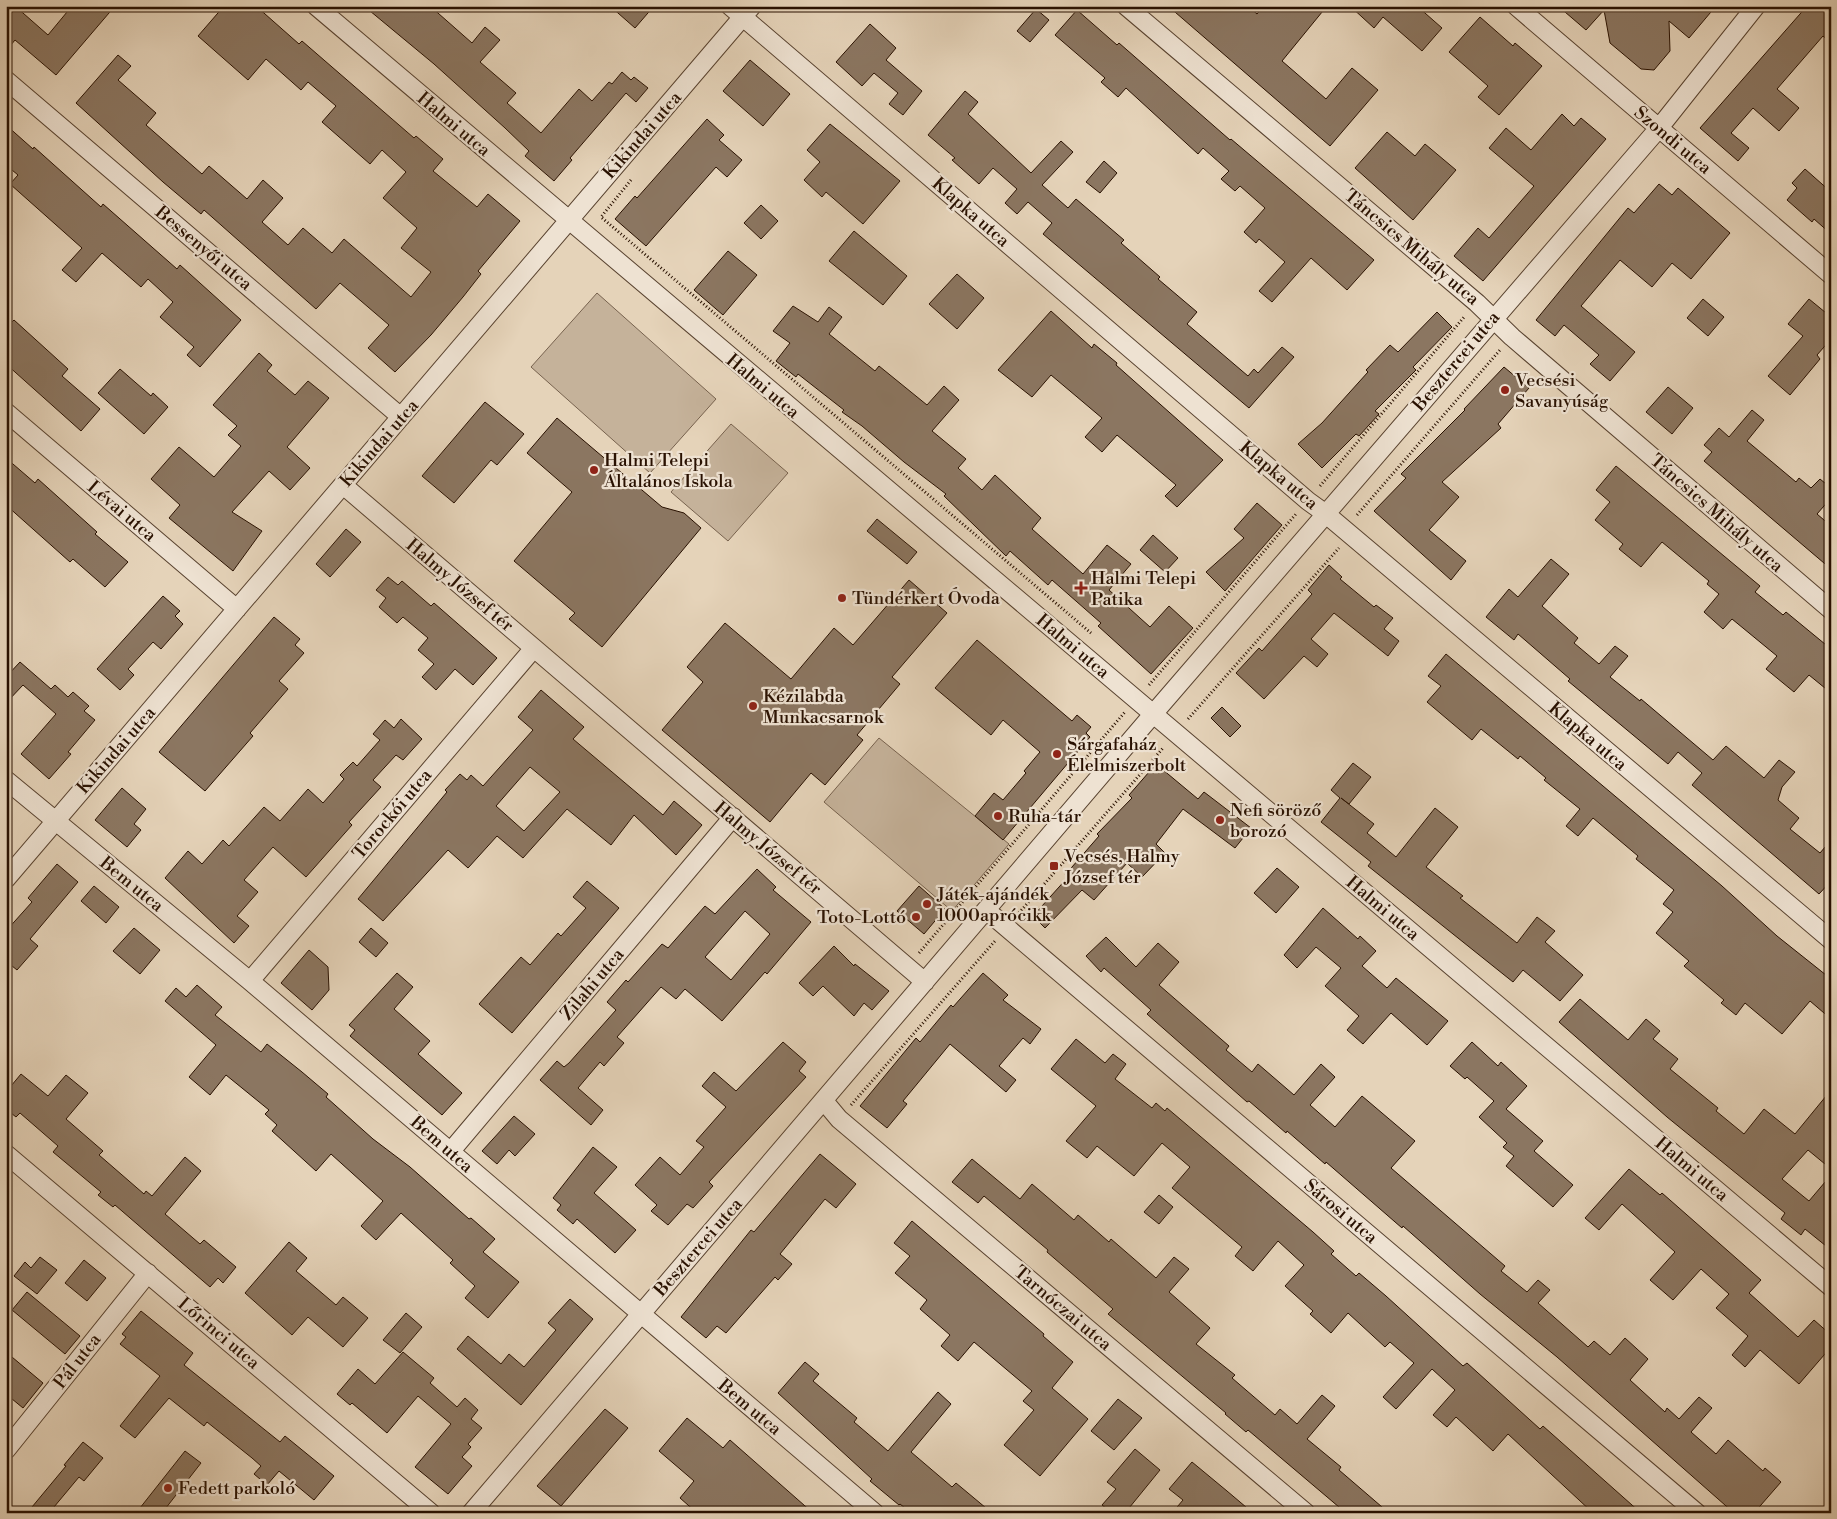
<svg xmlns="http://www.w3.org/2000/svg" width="1837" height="1519" viewBox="0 0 1837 1519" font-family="'Libre Bodoni',serif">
<rect width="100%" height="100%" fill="#e5d3b9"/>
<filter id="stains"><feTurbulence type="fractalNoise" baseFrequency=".004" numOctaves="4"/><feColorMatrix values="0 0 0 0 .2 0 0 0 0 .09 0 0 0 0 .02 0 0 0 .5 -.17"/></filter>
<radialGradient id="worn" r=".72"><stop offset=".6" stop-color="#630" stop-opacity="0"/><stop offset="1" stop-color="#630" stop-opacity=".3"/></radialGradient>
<path fill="#c5b29a" stroke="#77624e" d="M597 293 716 399 650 473 531 367Z
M731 424 788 473 728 541 671 492Z
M879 738 1009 844 952 911 824 802Z"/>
<path fill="#8b7661" stroke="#291101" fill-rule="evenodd" d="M6 6H15L48 35 72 6H115L56 75 15 40 6 51Z
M224 6H256L299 44 302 41 414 138 416 136 443 159 433 171 477 207 488 194 520 221 478 271 481 274 463 297 431 335 395 372 368 348 389 325 340 283 316 309 204 210 201 214 163 182 76 103 118 55 131 66 118 80 156 113 146 125 202 174 209 166 247 199 263 180 283 198 262 222 288 245 303 228 332 253 344 239 411 297 431 272 401 248 417 228 383 198 406 172 382 150 370 164 322 122 336 106 308 82 301 90 266 59 248 80 198 36Z
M364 6H430L472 43 485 27 500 40 480 62 516 93 507 103 541 133 579 89 592 101 609 82 612 84 622 72 631 80 634 77 648 88 636 102 626 93 570 158 572 160 554 181 525 156 529 151 505 128 434 64Z
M610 6H654L635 28Z
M1168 6H1248L1257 14 1264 6H1327L1282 61 1326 99 1352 68 1378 90 1330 146Z
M1350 6H1417L1442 28 1422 51 1383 17 1374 28Z
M1558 6H1716L1689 38 1669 21 1670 51 1654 70 1641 69 1610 43 1604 10 1586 30Z
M1807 6H1831V43L1823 36 1777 89 1799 108 1779 131 1753 108 1731 133 1749 148 1738 161 1700 128Z
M1036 9 1049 20 1030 42 1017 31Z
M1077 10 1117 45 1119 43 1230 140 1231 139 1374 260 1347 290 1311 258 1272 302 1259 291 1285 262 1259 239 1256 243 1244 232 1265 208 1240 186 1235 191 1221 179 1229 171 1203 148 1198 154 1126 88 1118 97 1101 82 1105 78 1055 35Z
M1480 17 1513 46 1515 43 1542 66 1499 115 1478 97 1488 86 1449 52Z
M870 24 896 48 886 60 922 91 903 115 889 104 898 93 874 73 862 86 836 62Z
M750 60 790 94 763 126 723 91Z
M965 91 978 102 968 114 1031 173 1061 141 1073 152 1042 185 1068 208 1076 199 1124 240 1121 243 1160 277 1158 279 1197 312 1187 324 1248 376 1254 369 1258 373 1282 347 1294 357 1249 408 1043 234 1052 223 1028 202 1017 214 1005 203 1017 189 993 168 979 184 952 160 955 158 928 135Z
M1562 114 1574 126 1581 118 1606 139 1483 281 1454 256 1478 228 1489 238 1534 186 1489 148 1506 128 1531 150Z
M707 119 724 135 719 140 742 160 727 177 716 167 646 246 615 219 635 196 637 198Z
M830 124 900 181 863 224 826 192 822 197 804 180 820 162 807 150Z
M6 125 33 149 34 147 101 207 103 204 177 269 180 265 241 320 200 367 187 355 194 347 160 317 173 302 148 279 141 287 102 253 76 282 62 270 82 248 10 184 18 175 6 165Z
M1387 132 1415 156 1425 144 1456 170 1413 220 1355 168Z
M1104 161 1117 173 1100 193 1086 182Z
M1805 169 1831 192V234L1814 219 1812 222 1787 200 1797 188 1792 183Z
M1659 184 1672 195 1678 188 1730 233 1691 279 1672 263 1652 287 1620 260 1581 306 1635 352 1610 381 1590 364 1599 355 1564 325 1555 336 1536 320 1628 208 1634 213Z
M761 205 778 221 761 239 744 223Z
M854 231 907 276 883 305 829 261Z
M728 251 757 275 723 315 694 290Z
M957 274 984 298 957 329 929 304Z
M1703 299 1724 317 1708 336 1687 318Z
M1809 299 1831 317V339L1817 355 1820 359 1790 395 1768 376 1803 336 1788 324Z
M793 306 818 322 829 307 842 317 829 334 875 371 879 366 927 405 944 386 959 400 932 431 966 459 958 468 982 490 995 475 1041 518 1032 529 1083 574 1107 545 1131 564 1109 590 1150 627 1169 606 1193 628 1151 674 1098 626 1101 623 1052 580 1048 585 1010 551 1006 556 944 496 946 494 904 462 862 426 842 412 844 410 798 374 796 377 776 361 790 343 773 331Z
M1051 311 1092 348 1094 344 1117 363 1116 365 1223 460 1177 507 1165 496 1176 485 1117 435 1102 452 1085 437 1102 418 1051 375 1032 397 998 370Z
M1437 312 1452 327 1413 367 1416 370 1375 411 1379 414 1359 436 1356 434 1322 468 1298 444 1322 423 1368 372 1366 370 1390 345 1398 352Z
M14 320 68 369 62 376 100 409 81 431 6 364V328Z
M259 353 272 365 267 371 295 395 308 381 329 398 287 447 310 468 290 490 269 471 232 512 262 531 233 571 169 518 180 505 151 479 179 447 214 477 241 446 228 435 237 426 213 405Z
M1504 367 1529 388 1498 424 1501 428 1442 482 1459 497 1429 530 1466 561 1451 580 1374 511 1406 478 1401 474 1465 410 1464 409Z
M120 369 151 396 153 393 168 407 144 434 98 393Z
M1668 387 1693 408 1672 434 1646 412Z
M485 402 524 434 497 465 491 460 454 503 422 476Z
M1752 410 1764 420 1747 441 1796 482 1799 478 1811 488 1820 479 1831 488V498L1817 514 1831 526V569L1704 461 1712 452 1704 445 1719 428 1729 437Z
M557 418 662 507 684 513 701 528 602 647 569 619 575 613 514 561 572 492 527 453Z
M6 458 35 483 38 479 97 532 95 534 128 562 105 587 73 559 70 562 6 505Z
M1616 466 1760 586 1755 592 1783 615 1786 612 1831 649V693L1809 675 1794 692 1766 669 1777 656 1732 619 1723 629 1704 612 1719 594 1707 584 1709 581 1662 542 1641 567 1619 549 1623 544 1595 520 1610 502 1596 490Z
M1257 503 1282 525 1225 591 1206 572 1244 538 1234 529Z
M877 519 917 552 907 564 867 531Z
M346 529 361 542 330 577 316 564Z
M1153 535 1178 558 1165 572 1140 550Z
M1551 559 1569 574 1542 606 1578 638 1574 643 1599 664 1615 646 1628 656 1610 677 1640 701 1641 699 1713 760 1726 746 1764 778 1779 760 1795 772 1782 787 1778 800 1799 818 1790 829 1820 853 1831 840V881L1819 894 1692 785 1702 773 1678 752 1668 764 1568 681 1570 679 1518 634 1514 640 1486 617 1509 589 1518 597Z
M1329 565 1342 577 1340 579 1374 607 1376 605 1393 618 1384 629 1399 641 1388 656 1334 613 1311 639 1328 654 1317 667 1304 656 1264 699 1236 673 1259 648 1262 651 1312 594 1308 590Z
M388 577 398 585 402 581 431 606 434 603 497 658 473 685 455 669 436 690 422 677 434 664 418 650 428 638 403 617 397 623 379 607 386 598 376 590Z
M909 580 947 613 892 677 900 684 857 735 863 740 825 785 811 773 770 822 662 730 703 682 687 667 725 623 791 679 834 628 853 645Z
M163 596 180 611 175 616 183 624 161 649 153 642 128 669 134 675 120 690 97 669Z
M274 617 300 639 295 645 304 653 279 681 288 689 250 733 253 736 205 791 159 752Z
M977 640 1072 721 1077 715 1091 727 1086 733 1090 737 1003 840 975 816 994 793 1003 800 1026 773 1024 771 1040 752 1003 720 991 735 935 688Z
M1446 654 1722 886 1777 936 1831 979V1019L1810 1001 1782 1034 1745 1003 1736 1015 1721 1003 1724 1000 1684 966 1689 961 1656 933 1673 912 1663 904 1674 890 1636 859 1638 856 1593 818 1578 836 1566 826 1580 809 1544 780 1546 778 1520 756 1518 759 1481 729 1472 740 1427 702 1441 686 1428 676Z
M20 662 51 689 55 685 68 697 73 692 89 706 84 711 95 720 68 752 71 754 49 779 21 754 56 714 23 685 6 703V677Z
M541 690 584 727 573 739 663 815 674 801 702 825 676 855 634 815 611 845 567 809 523 858 497 836 468 868 448 850 383 921 358 899 447 792 445 790 460 774 467 780 471 775 483 786 533 730 518 717ZM530 767 560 792 524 831 496 806Z
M1222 707 1241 726 1230 737 1211 718Z
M401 719 422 739 403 760 396 755 373 780 381 787 349 822 352 825 306 877 273 847 244 880 258 892 237 916 249 926 234 943 165 878 188 851 202 864 223 840 229 846 264 807 280 821 308 789 323 803 344 779 340 775 353 762 357 766 380 740 373 734 385 720 394 728Z
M1353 763 1371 777 1349 804 1341 798 1374 824 1367 833 1396 857 1435 808 1458 827 1426 867 1463 896 1460 898 1517 943 1537 917 1555 931 1545 942 1583 975 1560 1001 1523 970 1513 982 1368 866 1371 862 1321 822 1340 798 1331 790Z
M1156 764 1198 799 1204 792 1251 828 1235 848 1183 809 1156 844 1165 853 1142 877 1127 863 1094 900 1082 890 1045 928 1033 916 1068 877 1065 875 1099 836 1097 834 1132 798 1129 795Z
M122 788 146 809 134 824 141 830 127 847 95 820Z
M57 864 78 882 30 939 38 946 17 970 6 961V931L32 902 28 898Z
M1277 868 1299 887 1276 913 1254 893Z
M757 869 776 887 773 890 811 922 767 974 765 972 722 1021 685 989 676 999 661 987 617 1037 624 1043 604 1066 600 1062 578 1088 603 1110 591 1125 540 1080 557 1061 564 1067 569 1063 616 1010 607 1002 626 980 628 982 662 944 668 948 705 906 715 914ZM745 911 770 934 731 980 705 957Z
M587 881 619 908 512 1033 479 1004 521 957 530 965 558 933 561 936 586 908 573 897Z
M94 886 119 907 106 923 81 901Z
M919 886 945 909 924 934 897 911Z
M1323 908 1358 939 1360 936 1376 951 1362 966 1387 988 1396 978 1448 1021 1427 1045 1391 1013 1363 1044 1347 1030 1359 1016 1325 986 1341 968 1316 947 1297 968 1284 955Z
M134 928 160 950 140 974 113 951Z
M371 928 388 943 376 957 359 942Z
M1106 937 1136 967 1158 943 1179 962 1159 985 1229 1046 1226 1050 1252 1072 1258 1064 1294 1095 1321 1064 1335 1077 1310 1105 1335 1127 1362 1096 1415 1141 1391 1168 1505 1266 1501 1271 1527 1292 1538 1280 1550 1290 1538 1303 1588 1347 1594 1341 1610 1355 1625 1338 1648 1359 1630 1380 1665 1412 1667 1408 1679 1419 1699 1397 1712 1408 1691 1432 1716 1454 1728 1440 1763 1471 1765 1468 1781 1482 1754 1513H1734L1557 1357 1480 1294 1403 1226 1402 1228 1326 1162 1325 1164 1287 1131 1286 1133 1249 1101 1247 1102 1147 1014 1151 1010 1104 968 1101 972 1086 956Z
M834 946 854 966 855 964 889 991 872 1010 864 1003 854 1016 823 986 813 996 799 983Z
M309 950 328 967 329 990 312 1010 281 983Z
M397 973 413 987 394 1009 430 1041 418 1054 462 1093 442 1115 350 1036 355 1030 349 1025Z
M983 973 1008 995 1003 1000 1041 1029 1030 1044 1023 1038 999 1066 1016 1080 1006 1092 950 1044 903 1101 907 1104 887 1128 860 1106 916 1038 920 1042 951 1005 953 1007Z
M197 985 222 1007 215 1015 261 1052 267 1044 302 1072 328 1094 326 1097 373 1139 410 1167 469 1219 471 1218 495 1239 483 1252 519 1282 488 1318 465 1298 475 1286 450 1263 453 1260 401 1213 376 1240 361 1226 383 1201 331 1154 316 1171 272 1131 277 1125 265 1114 269 1110 226 1075 210 1095 189 1077 216 1045 165 1001 176 988 186 997Z
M1580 999 1628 1040 1646 1019 1660 1031 1653 1039 1678 1059 1670 1069 1718 1108 1716 1111 1744 1134 1764 1109 1795 1134 1831 1090V1169L1808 1150 1782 1179 1809 1201 1831 1175V1250L1805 1229 1801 1235 1781 1219 1785 1213 1667 1117 1559 1022Z
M1076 1039 1105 1063 1113 1054 1126 1064 1115 1079 1152 1108 1156 1103 1165 1111 1167 1108 1313 1232 1334 1251 1331 1254 1356 1276 1359 1273 1386 1296 1463 1366 1467 1363 1540 1429 1543 1426 1641 1513H1593L1508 1434 1493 1451 1456 1417 1447 1427 1433 1415 1455 1390 1432 1369 1396 1409 1383 1397 1414 1363 1390 1342 1385 1347 1348 1313 1331 1333 1310 1314 1313 1311 1285 1286 1304 1265 1278 1241 1253 1271 1235 1256 1242 1247 1172 1188 1190 1167 1162 1143 1134 1176 1097 1146 1087 1158 1066 1141 1096 1106 1051 1069Z
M783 1042 806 1062 799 1071 806 1077 709 1182 713 1186 693 1208 687 1204 668 1225 651 1211 657 1205 635 1185 660 1157 680 1175 704 1147 696 1141 726 1107 702 1086 714 1072 736 1091Z
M1472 1042 1498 1066 1501 1062 1527 1086 1506 1109 1543 1141 1534 1151 1573 1185 1553 1207 1506 1166 1514 1156 1503 1147 1507 1143 1479 1117 1494 1101 1467 1077 1465 1079 1450 1066Z
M21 1074 48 1096 66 1075 88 1093 66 1119 103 1151 99 1155 144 1194 146 1191 152 1196 185 1157 201 1171 165 1214 200 1244 204 1240 236 1267 223 1283 218 1278 210 1287 115 1205 113 1207 98 1195 101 1192 53 1152 58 1146 20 1113 16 1117 6 1109V1092Z
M514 1116 535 1134 515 1156 509 1150 497 1164 482 1151Z
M593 1147 617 1167 594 1193 636 1230 615 1253 577 1219 573 1224 557 1210 561 1205 553 1198Z
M820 1154 856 1184 836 1208 825 1199 780 1254 792 1264 778 1280 775 1277 726 1333 717 1326 706 1338 681 1317 751 1230 754 1232Z
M972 1159 1020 1199 1032 1184 1074 1220 1078 1215 1109 1242 1111 1239 1156 1278 1174 1257 1189 1269 1169 1292 1210 1328 1196 1344 1235 1375 1232 1378 1275 1415 1280 1409 1297 1424 1322 1395 1335 1406 1307 1439 1341 1467 1339 1470 1389 1513H1346L1248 1430 1246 1432 1225 1414 1226 1413 1108 1314 1113 1309 1047 1252 1048 1250 984 1196 978 1203 952 1182Z
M1629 1169 1660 1195 1662 1193 1761 1280 1749 1293 1798 1337 1814 1320 1831 1335V1347L1799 1384 1760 1350 1745 1367 1732 1355 1748 1336 1716 1308 1729 1294 1701 1269 1673 1300 1650 1280 1675 1252 1622 1204 1599 1230 1585 1218Z
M1159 1195 1173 1207 1159 1224 1144 1212Z
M912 1221 1044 1334 1043 1336 1073 1362 1052 1388 1088 1419 1040 1476 1004 1445 1034 1410 1023 1401 1032 1391 974 1342 958 1361 941 1346 950 1335 920 1309 927 1300 895 1273 910 1256 894 1243Z
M289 1242 307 1258 296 1271 336 1305 343 1297 368 1318 343 1347 308 1317 292 1335 245 1293Z
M40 1257 57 1270 37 1294 14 1276 25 1262 31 1268Z
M84 1260 106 1278 87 1301 65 1283Z
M27 1292 80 1336 65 1354 12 1310Z
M570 1299 593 1319 521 1405 457 1349 468 1336 501 1364 509 1354 524 1367 556 1330 548 1323Z
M141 1311 193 1353 184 1365 280 1442 285 1436 334 1476 314 1500 279 1471 267 1485 254 1474 261 1466 252 1458 207 1422 204 1426 169 1398 135 1438 120 1426 160 1376 120 1344 126 1337 122 1334Z
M406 1313 422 1327 400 1353 383 1340Z
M6 1352 43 1383 23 1408 6 1394Z
M403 1352 434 1378 430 1383 457 1407 465 1398 478 1410 471 1419 482 1428 468 1444 471 1447 462 1457 472 1466 448 1494 415 1467 451 1424 418 1396 387 1433 352 1403 350 1405 337 1394 358 1369 375 1384Z
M805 1362 819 1374 813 1381 857 1418 854 1422 888 1451 938 1392 951 1404 911 1452 952 1487 956 1483 992 1513H911L900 1504 899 1505 870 1481 872 1479 778 1393Z
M1118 1399 1142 1418 1114 1450 1091 1431Z
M605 1409 628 1428 561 1506 537 1486Z
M687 1418 723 1448 730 1440 813 1513H697L680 1498 694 1481 659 1451Z
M83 1442 103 1458 84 1481 79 1477 49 1513H27L66 1466 64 1465Z
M1135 1449 1160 1470 1125 1513H1112L1102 1505 1116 1489 1107 1482Z
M185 1451 201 1463 162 1513H136Z
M1192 1462 1227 1491 1253 1513H1172L1183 1500 1169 1489Z"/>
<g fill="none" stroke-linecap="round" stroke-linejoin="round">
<g stroke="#58422f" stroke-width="20">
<path id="minor" d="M316 6 1831 1287
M730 6 1308 501 1326 514 1831 940
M1126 6 1477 303 1512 337 1831 610
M1516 6 1831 275
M6 80 401 417
M6 412 237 609
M343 485 925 982
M6 780 250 981 875 1513
M6 879 752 6
M986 910 1697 1513
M250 981 534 648
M824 1101 839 1119 1306 1513
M451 1151 733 817
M6 1154 431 1513
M6 1450 148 1273
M471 1513 1154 713 1659 128 1756 6"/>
</g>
<path stroke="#291101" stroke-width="3" stroke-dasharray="1 2.5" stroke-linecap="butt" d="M631 180 601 217 1091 633
M1320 486 1465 316
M1357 515 1500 350
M1149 685 1296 514
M1188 719 1339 548
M1019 913 1164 747
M919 953 1125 712
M851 1105 995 941"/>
<use href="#minor" stroke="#eee2d2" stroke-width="18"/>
</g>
<g fill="#8f2418" stroke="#eee2d2" stroke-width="2">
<circle cx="1505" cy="390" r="5"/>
<circle cx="594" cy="470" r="5"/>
<path d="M1078.5 580.5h5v5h5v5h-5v5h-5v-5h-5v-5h5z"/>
<circle cx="842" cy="598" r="5"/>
<circle cx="753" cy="706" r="5"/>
<circle cx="1057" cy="754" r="5"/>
<circle cx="998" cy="816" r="5"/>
<circle cx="1220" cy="820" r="5"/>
<rect x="1049" y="861" width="10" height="10" rx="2.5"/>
<circle cx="927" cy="904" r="5"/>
<circle cx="916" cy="917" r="5"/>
<circle cx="168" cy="1488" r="5"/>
</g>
<g text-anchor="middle" stroke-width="4.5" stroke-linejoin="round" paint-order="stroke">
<g font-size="18" fill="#291101" stroke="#eee2d2">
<text transform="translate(454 124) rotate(40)" y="6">Halmi utca</text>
<text transform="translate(642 135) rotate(-49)" y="6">Kikindai utca</text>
<text transform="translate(1673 140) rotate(40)" y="6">Szondi utca</text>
<text transform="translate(971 212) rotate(41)" y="6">Klapka utca</text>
<text transform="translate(1412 247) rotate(40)" y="6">Táncsics Mihály utca</text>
<text transform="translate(204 248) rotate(40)" y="6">Bessenyői utca</text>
<text transform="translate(1456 361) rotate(-50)" y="6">Besztercei utca</text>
<text transform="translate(763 386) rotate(40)" y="6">Halmi utca</text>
<text transform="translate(379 443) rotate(-49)" y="6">Kikindai utca</text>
<text transform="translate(1279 475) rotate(40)" y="6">Klapka utca</text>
<text transform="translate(122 511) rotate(40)" y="6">Lévai utca</text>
<text transform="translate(1717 513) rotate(41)" y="6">Táncsics Mihály utca</text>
<text transform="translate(460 585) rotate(40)" y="6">Halmy József tér</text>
<text transform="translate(1073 646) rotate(40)" y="6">Halmi utca</text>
<text transform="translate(1588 736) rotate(40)" y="6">Klapka utca</text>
<text transform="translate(116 750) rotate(-49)" y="6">Kikindai utca</text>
<text transform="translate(392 814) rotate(-50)" y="6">Torockói utca</text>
<text transform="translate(768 848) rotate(40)" y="6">Halmy József tér</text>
<text transform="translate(132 884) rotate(39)" y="6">Bem utca</text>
<text transform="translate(1383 908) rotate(40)" y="6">Halmi utca</text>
<text transform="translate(592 984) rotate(-50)" y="6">Zilahi utca</text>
<text transform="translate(442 1144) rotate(41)" y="6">Bem utca</text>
<text transform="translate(1692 1169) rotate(40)" y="6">Halmi utca</text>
<text transform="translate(1341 1211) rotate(40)" y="6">Sárosi utca</text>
<text transform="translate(698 1247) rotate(-49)" y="6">Besztercei utca</text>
<text transform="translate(1063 1308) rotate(40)" y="6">Tarnóczai utca</text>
<text transform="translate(219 1333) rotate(40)" y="6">Lőrinci utca</text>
<text transform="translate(77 1361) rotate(-52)" y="6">Pál utca</text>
<text transform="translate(750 1407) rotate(40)" y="6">Bem utca</text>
</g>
<g font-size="18" fill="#291101" stroke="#eee2d2" text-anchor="start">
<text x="1515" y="386">Vecsési<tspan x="1515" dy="21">Savanyúság</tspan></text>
<text x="604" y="466">Halmi Telepi<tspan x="604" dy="21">Általános Iskola</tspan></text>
<text x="1091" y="584">Halmi Telepi<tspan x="1091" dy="21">Patika</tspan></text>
<text x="852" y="604">Tündérkert Óvoda</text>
<text x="763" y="702">Kézilabda<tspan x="763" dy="21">Munkacsarnok</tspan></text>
<text x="1067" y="750">Sárgafaház<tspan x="1067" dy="21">Élelmiszerbolt</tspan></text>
<text x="1230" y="816">Nefi söröző<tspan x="1230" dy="21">borozó</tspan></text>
<text x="1008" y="822">Ruha-tár</text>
<text x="1064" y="862">Vecsés, Halmy<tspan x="1064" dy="21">József tér</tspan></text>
<text x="937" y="900">Játék-ajándék<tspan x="937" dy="21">1000aprócikk</tspan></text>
<text x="906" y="923" text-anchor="end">Toto-Lottó</text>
<text x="178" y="1494">Fedett parkoló</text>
</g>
</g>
<rect width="1837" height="1519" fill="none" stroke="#e5d3b9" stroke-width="25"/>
<rect x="8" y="8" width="1822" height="1504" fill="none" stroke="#291101" stroke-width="2.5"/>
<rect x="12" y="12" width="1812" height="1494" fill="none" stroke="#291101"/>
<rect width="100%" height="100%" filter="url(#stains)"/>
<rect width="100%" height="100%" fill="url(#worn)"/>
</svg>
